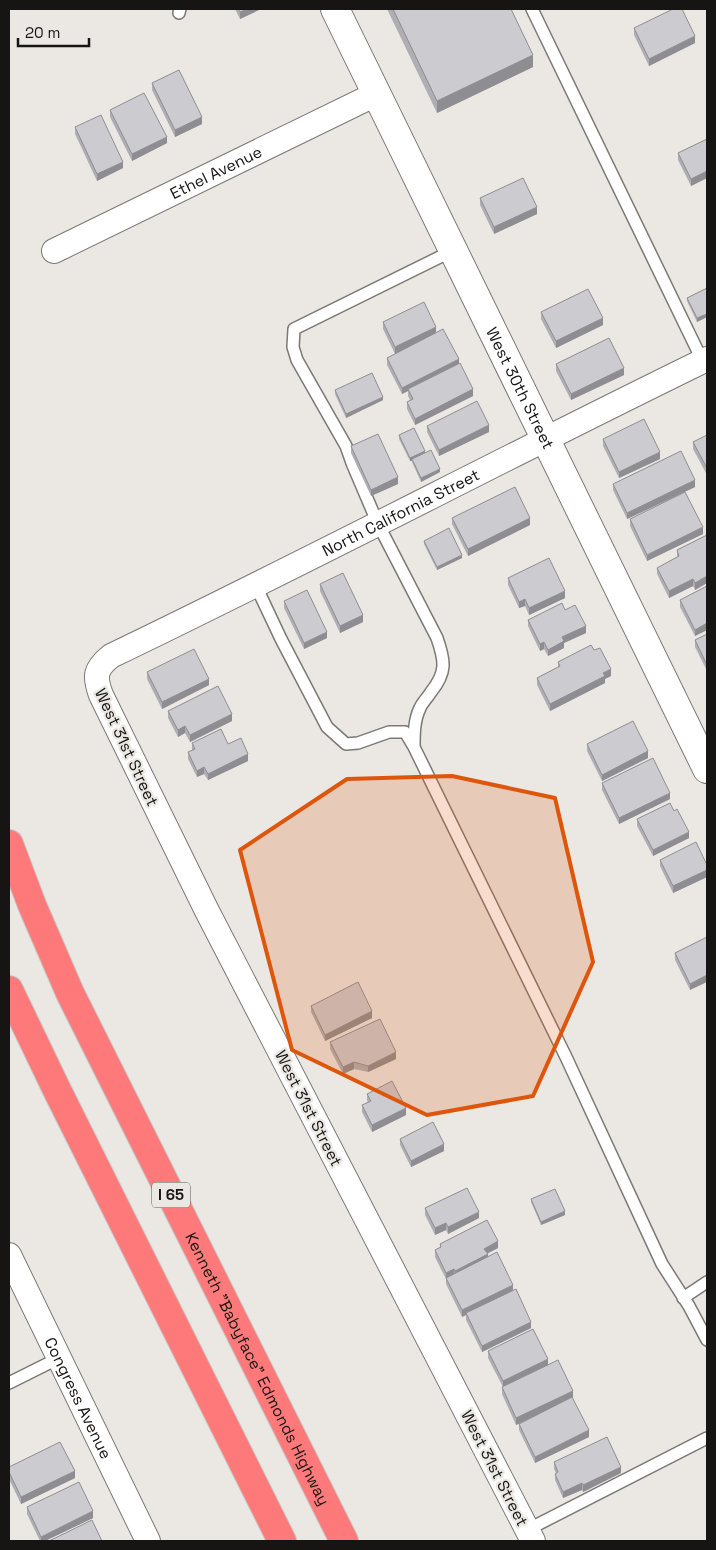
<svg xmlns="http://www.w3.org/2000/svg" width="716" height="1550" viewBox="0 0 716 1550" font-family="'Space Grotesk',sans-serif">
<rect width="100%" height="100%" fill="#ebe8e4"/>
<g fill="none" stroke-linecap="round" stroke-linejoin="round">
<g stroke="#7c7875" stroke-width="14">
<path id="lane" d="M532 9 704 364
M179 13 180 9
M454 250 294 329 293 347 297 360 346 446 352 463 378 524 437 638C445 661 447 672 431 692 428 697 422 703 420 708 414 720 414 735 414 747L566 1057 662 1264 689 1306 707 1340
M256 586 281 639 327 727 346 744 358 743 389 732H405L414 747
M683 1298 707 1282
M9 1383 59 1358
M527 1530 707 1438"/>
</g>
<g stroke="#7c7875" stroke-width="26">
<g id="street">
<path id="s1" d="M54 251 378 93"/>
<path id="s2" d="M9 1255 148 1541"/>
<path id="s3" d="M533 1541 207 911 101 695C94 676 95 669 111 656 311 560 508 456 707 359"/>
</g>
</g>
<g stroke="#7c7875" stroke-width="30">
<g id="secondary">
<path id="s4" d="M335 9 707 769"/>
</g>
</g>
<g stroke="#c7c7c7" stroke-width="30">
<g id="highway">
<path id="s5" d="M9 844 32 905 70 993 344 1541"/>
<path d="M9 990 56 1088 282 1541"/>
</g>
</g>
<use href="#lane" stroke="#fff" stroke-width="11"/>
<use href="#street" stroke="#fff" stroke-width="24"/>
<use href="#secondary" stroke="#fff" stroke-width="28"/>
<use href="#highway" stroke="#fe7a7a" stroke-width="28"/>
</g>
<path fill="#afafb3" d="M235 9H261L240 19Z
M387 9H511L533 67 437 113Z
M634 28 695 43 649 66 634 35Z
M152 83 202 124 175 137 152 90Z
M110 110 167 143 132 161 110 117Z
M75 127 123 168 97 181 75 134Z
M707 139V178L691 186 678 160V153Z
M480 198 537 214 494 234 480 205Z
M707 288V317L697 322 687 301V298Z
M541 312 603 325 556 348 541 319Z
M383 322 436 333 459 363 473 396 415 425 407 409V402L410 400 408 396V391L402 394 387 365V358L395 354 383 329Z
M556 364 624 375 571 400 556 371Z
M335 390 383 400 346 418 335 394Z
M427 426 489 432 439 456 427 432Z
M399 435 425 453 440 472 421 482 412 462V461H410L399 439Z
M707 435V475L693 449V442Z
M603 439 660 459 619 478 603 446Z
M351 446 398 484 371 496 351 453Z
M613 484 695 487 627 519 613 490Z
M452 518 530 525 468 556 452 524Z
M630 519 703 534 647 561 630 526Z
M707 535V583L695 590 693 586 669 598 657 574V568L677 557V550Z
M424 541 462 558 437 570 424 544Z
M508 578 565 598 529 615 525 606 519 608 508 585Z
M320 584 363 622 340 633 320 591Z
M707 586V630L695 636 680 607V600Z
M284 601 327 638 304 649 284 608Z
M565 610 586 633 564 643V648L548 656 544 649 540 651 528 626V620Z
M707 634V671L695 647V640Z
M594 650 611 676 605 679V683L550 711 537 685V678L558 667V662Z
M147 672 209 685 162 709 147 679Z
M168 711 232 721 190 742 185 733 178 737 168 718Z
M192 743 228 744 248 761 208 780 204 774 197 777 188 759V752L192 751Z
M587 744 648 758 602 781 587 751Z
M602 783 670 799 619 824 602 790Z
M637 819 689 838 653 856 637 826Z
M660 860 707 865V877L673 893 660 866Z
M707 937 690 990 675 960V953Z
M311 1006 372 1018 325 1041 311 1012Z
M330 1042 396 1059 368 1072 354 1069 343 1074 330 1049Z
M367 1094 406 1115 372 1132 362 1112V1105L368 1103 367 1100Z
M400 1139 444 1151 411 1167 400 1145Z
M531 1199 565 1215 541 1225 531 1202Z
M425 1208 479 1218 448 1234 446 1230 435 1235 425 1215Z
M440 1244 498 1248 487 1254 488 1257 513 1291 531 1328 482 1352 466 1320V1315L462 1317 446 1284V1279L435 1257V1250L440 1247Z
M488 1351 548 1365 573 1397 572 1398 589 1437 535 1463 519 1430V1424L552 1407 516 1425 502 1394V1387H503L488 1358Z
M554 1462 621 1473 583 1492 582 1490 563 1498 555 1480V1474L556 1473 554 1469Z
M9 1467 75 1478 21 1504 9 1479Z
M27 1507 93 1518 45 1541H40L27 1514Z"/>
<path fill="#8e8e92" d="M247 9H261L240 19V12Z
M695 36V43L649 66V59Z
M533 55V67L437 113V101Z
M202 117V124L175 137V130Z
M167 137V143L132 161V154Z
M123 162V168L97 181V174Z
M707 171V178L691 186V179Z
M537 207V214L494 234V227Z
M707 314V317L697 322V318Z
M603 318V325L556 348V341Z
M436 327V334L395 354V347Z
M459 359V366L408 389V391L402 394V388Z
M624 368V375L571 400V394Z
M473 389V396L415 425V419Z
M383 397V400L346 418V414Z
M489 425V432L439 456V450Z
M425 451V454L412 459V461H410V458Z
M660 452V459L619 478V472Z
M440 469V472L421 482V478Z
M398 477V484L371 496V490Z
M695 480V487L627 519V513Z
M530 518V525L468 556V549Z
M703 527V534L647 561V555Z
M462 555V558L437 570V567Z
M707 576V583L695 590V583Z
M693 579V586L669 598V591Z
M565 591V598L529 615V608Z
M525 599V606L519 608V602Z
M363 615V622L340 633V626Z
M707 623V630L695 636V630Z
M586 626V633L564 643V648L548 656V650L562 637Z
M327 632V638L304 649V643Z
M544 642V649L540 651V644Z
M611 669V676L605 679V683L550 711V704Z
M209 679V685L162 709V702Z
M232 714V721L190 742V735Z
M185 726V733L178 737V730Z
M648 751V758L602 781V775Z
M248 754V761L208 780V774Z
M204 767V774L197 777V771Z
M670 793V799L619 824V818Z
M689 832V838L653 856V850Z
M707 870V877L673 893V886Z
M707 975V982L690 990V984Z
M372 1011V1018L325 1041V1035Z
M396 1052V1059L368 1072V1066Z
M354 1062V1069L343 1074V1067Z
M406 1108V1115L372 1132V1125Z
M444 1144V1151L411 1167V1161Z
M565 1211V1215L541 1225V1222Z
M479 1212V1218L448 1234V1227Z
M446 1223V1230L435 1235V1228Z
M498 1241V1248L484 1255V1249Z
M488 1254V1261L455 1278V1271Z
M454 1269V1276L446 1280V1273Z
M513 1285V1291L466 1313V1315L462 1317V1310Z
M531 1322V1328L482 1352V1346Z
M548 1359V1366L503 1388V1381Z
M573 1391V1397L516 1425V1418Z
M589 1430V1437L535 1463V1457Z
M621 1467V1473L583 1492V1485Z
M75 1471V1478L21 1504V1497Z
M582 1483V1490L563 1498V1492Z
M93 1511V1518L45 1541H41V1537Z"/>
<path fill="#cbcbd0" stroke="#8e8e92" d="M238 9H247L240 12Z
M393 9H511L533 55 437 101Z
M673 9H682L695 36 649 59 634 28Z
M179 70 202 117 175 130 152 83Z
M144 93 167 137 132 154 110 110Z
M101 115 123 162 97 174 75 127Z
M707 139V171L691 179 678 153Z
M523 178 537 207 494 227 480 198Z
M707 288V314L697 318 687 298Z
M588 289 603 318 556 341 541 312Z
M424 302 436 327 395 347 383 322Z
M443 329 459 359 402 388 387 358Z
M609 338 624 368 571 394 556 364Z
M460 363 473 389 415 419 407 402 413 399 408 389Z
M372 373 383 397 346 414 335 390Z
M477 401 489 425 439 450 427 426Z
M644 419 660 452 619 472 603 439Z
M414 428 425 451 410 458 399 435Z
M378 434 398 477 371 490 351 446Z
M707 435V468L693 442Z
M431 450 440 469 421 478 412 459Z
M681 451 695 480 627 513 613 484Z
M515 487 530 518 468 549 452 518Z
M685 492 703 527 647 555 630 519Z
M449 528 462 555 437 567 424 541Z
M707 535V576L695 583 693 579 669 591 657 568 679 556 677 550Z
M549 558 565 591 529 608 525 599 519 602 508 578Z
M343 573 363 615 340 626 320 584Z
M707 586V623L695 630 680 600Z
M307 590 327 632 304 643 284 601Z
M562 603 565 610 575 605 586 626 562 637 564 641 548 650 544 642 540 644 528 620Z
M707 634V665L695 640Z
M591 645 594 650 600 648 611 669 603 673 605 676 550 704 537 678 560 666 558 662Z
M194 649 209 679 162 702 147 672Z
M218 686 232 714 190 735 185 726 178 730 168 711Z
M633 721 648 751 602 775 587 744Z
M221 729 228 744 241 738 248 754 208 774 204 767 197 771 188 752 195 749 192 743Z
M653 758 670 793 619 818 602 783Z
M670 803 674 811 677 809 689 832 653 850 637 819Z
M696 842 707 865V870L673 886 660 860Z
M707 937V975L690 984 675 953Z
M358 982 372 1011 325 1035 311 1006Z
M380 1019 396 1052 368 1066 354 1062 343 1067 330 1042Z
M392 1081 406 1108 372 1125 362 1105 371 1101 367 1094Z
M433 1122 444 1144 411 1161 400 1139Z
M467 1188 479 1212 448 1227 446 1223 435 1228 425 1208Z
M555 1189 565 1211 541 1222 531 1199Z
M487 1220 498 1241 484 1249 488 1254 455 1271 454 1269 446 1273 435 1250 441 1247 440 1244Z
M497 1252 513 1285 462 1310 446 1278Z
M516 1289 531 1322 482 1346 466 1313Z
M533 1329 548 1359 503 1381 488 1351Z
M558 1360 573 1391 516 1418 502 1387Z
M572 1397 589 1430 535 1457 519 1424Z
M607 1437 621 1467 583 1485 582 1483 563 1492 555 1474 558 1472 554 1462Z
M60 1442 75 1471 21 1497 9 1472V1467Z
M79 1482 93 1511 41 1537 27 1507Z
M92 1520 102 1541H49Z"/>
<path fill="#de560c" fill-opacity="0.2" stroke="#de560c" stroke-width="4" stroke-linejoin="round" d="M452 776 555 798 593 962 533 1096 427 1115 292 1050 240 850 347 779Z"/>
<g text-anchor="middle" stroke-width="4.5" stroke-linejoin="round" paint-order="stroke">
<rect fill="#ebe8e4" stroke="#575452" stroke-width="1" x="152" y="1182.5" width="38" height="25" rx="4"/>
<g font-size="15" font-weight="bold" fill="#171514">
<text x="171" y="1200">I 65</text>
</g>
<g font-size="16" fill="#171514" stroke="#ebe8e4">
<text dy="6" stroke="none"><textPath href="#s1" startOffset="180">Ethel Avenue</textPath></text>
<text dy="6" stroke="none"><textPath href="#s4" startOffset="422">West 30th Street</textPath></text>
<text dy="6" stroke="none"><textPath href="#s3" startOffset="1318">North California Street</textPath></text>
<text transform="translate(127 747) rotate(65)" y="6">West 31st Street</text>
<text transform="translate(309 1108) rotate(63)" y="6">West 31st Street</text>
<text dy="6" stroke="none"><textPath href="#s5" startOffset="581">Kenneth "Babyface" Edmonds Highway</textPath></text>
<text dy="6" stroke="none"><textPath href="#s2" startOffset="159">Congress Avenue</textPath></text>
<text transform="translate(495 1468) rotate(63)" y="6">West 31st Street</text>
</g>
</g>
<rect width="716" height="1550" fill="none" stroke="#171514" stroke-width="20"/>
<path d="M18 38v8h71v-8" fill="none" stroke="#171514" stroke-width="2.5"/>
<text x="25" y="38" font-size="15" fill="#171514" stroke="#ebe8e4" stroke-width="4" paint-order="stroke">20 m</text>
</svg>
